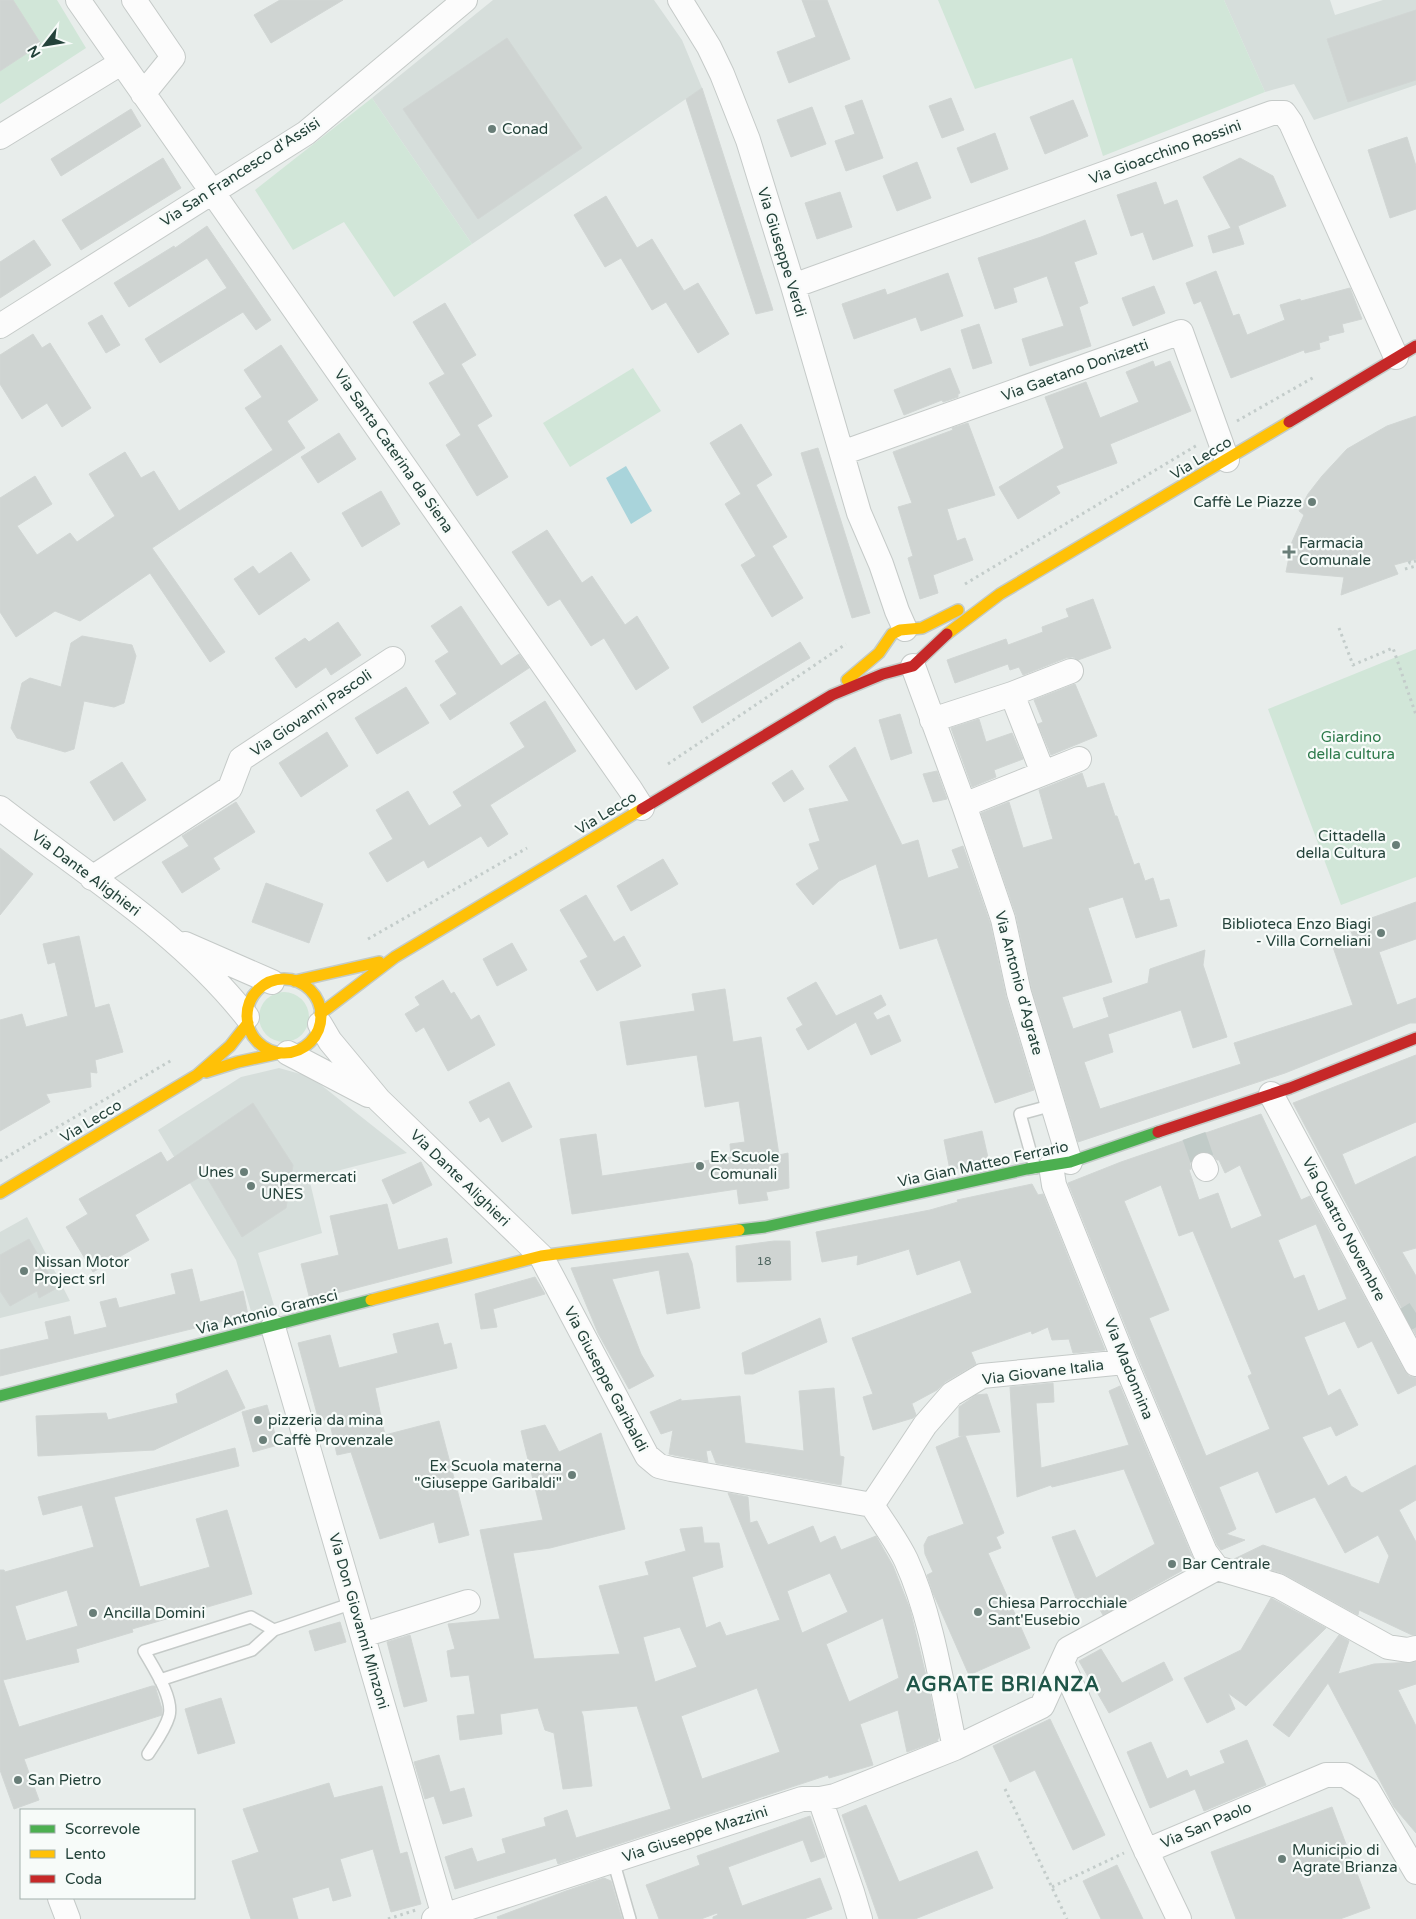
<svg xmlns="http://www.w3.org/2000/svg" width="1416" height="1919" viewBox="0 0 1416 1919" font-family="'Varela Round',sans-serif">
<rect width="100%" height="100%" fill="#e8edeb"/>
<path fill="#d6dedb" d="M493 0H654L682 40 702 88 472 244 372 98Z
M1224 0H1330L1335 15 1383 0H1416V85L1314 120 1294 84 1265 92Z
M279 1068 311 1077 407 1153 309 1178 322 1233 258 1253 276 1312 253 1318 236 1260 158 1130 241 1077Z
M27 1217 70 1301 0 1318V1232Z"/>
<path fill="#d1e6d8" d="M0 0H57L86 48 0 104Z
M938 0H1224L1265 92 1103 156 1072 58 975 89Z
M372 98 472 244 394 297 344 222 293 250 255 190Z
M633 368 661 411 570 467 543 423Z
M1416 649V877L1341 905 1268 709Z
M259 1017a25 25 0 1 1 50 0a25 25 0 1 1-50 0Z"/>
<path fill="#a9d4db" d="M626 466 652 511 631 524 606 478Z"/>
<path fill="#cfd4d2" stroke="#d1d6d4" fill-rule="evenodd" d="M0 0H13L41 44 0 71Z
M280 0H343L271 43 254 15Z
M802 0H827L850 59 789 83 777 52 816 37Z
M1416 10V80L1348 102 1327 39Z
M507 38 582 148 478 219 403 109Z
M702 88 773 310 756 314 686 99Z
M951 98 964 130 942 138 929 106Z
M862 100 883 158 846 171 835 141 855 134 845 106Z
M1073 100 1088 136 1045 154 1030 117Z
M812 107 826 144 791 157 777 120Z
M131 109 141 126 61 176 51 159Z
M995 133 1008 169 971 183 957 148Z
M1407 137 1416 166V209L1390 218 1368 150Z
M163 158 181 188 81 250 62 220Z
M1240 158 1273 176 1286 206 1238 226 1244 244 1213 253 1208 236 1231 228 1203 177Z
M917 162 931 198 897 211 883 176Z
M1156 182 1164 205 1177 200 1193 246 1153 260 1143 232 1131 236 1117 195Z
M840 192 852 227 817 239 805 203Z
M606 196 637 248 652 239 684 291 698 283 729 334 698 353 666 302 652 310 621 258 605 267 574 215Z
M1085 220 1097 254 1074 262 1088 303 1079 307 1091 346 1030 366 1022 339 1064 326 1047 276 1013 288 1017 302 995 309 978 258 1041 237Z
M207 226 271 320 256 330 243 312 160 363 145 339 227 288 207 258 129 307 114 283 174 246 175 248Z
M34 240 51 265 0 298V262Z
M1216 271 1233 316 1239 314 1247 335 1285 320 1280 305 1300 299 1301 301 1350 288 1362 319 1342 324 1344 332 1328 336 1329 340 1319 343 1320 349 1305 353 1304 350 1231 378 1201 301 1194 304 1186 283Z
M948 273 963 316 921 331 916 317 854 339 842 304 885 289 887 295Z
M1154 286 1165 313 1133 326 1122 298Z
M445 303 476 355 461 364 492 416 477 425 508 477 477 496 446 445 461 435 429 383 445 374 413 322Z
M102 315 120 345 106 353 88 323Z
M979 324 992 363 973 369 961 330Z
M33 334 42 348 50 343 91 408 62 427 47 403 22 419 0 384V355Z
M281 345 318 400 287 421 305 448 152 548 225 652 210 662 150 573 80 621 55 611 16 637 0 612V498L35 476 52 504 17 526 37 555 70 533 77 542 115 516 89 474 125 452 141 478 154 471 179 511 273 450 245 408 262 397 244 370Z
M1153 361 1155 367 1170 361 1191 411 1110 444 1117 463 1056 486 1060 493 1018 519 999 487 1064 448 1045 397 1086 382 1100 418 1139 402 1126 372Z
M950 368 960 393 958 394V397L943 402 942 400 904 415 894 390Z
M1416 416V559L1394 565 1398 574 1341 595 1344 577 1286 572 1292 542 1304 515 1299 511 1308 494 1322 476 1347 449 1387 426Z
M968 423 995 495 947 509 957 541 965 538 973 560 933 575 938 593 920 599 908 558 913 556 898 507 912 503 893 452 953 430 952 428Z
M741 424 772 475 756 485 787 537 772 546 803 598 772 617 741 565 756 556 725 504 741 494 710 443Z
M339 433 356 459 318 483 301 457Z
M818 448 870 613 852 618 801 453Z
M381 491 400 524 362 547 342 513Z
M547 530 582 583 592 576 625 625 637 616 669 668 636 690 604 638 591 646 560 599 548 606 512 552Z
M291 552 310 580 259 615 234 579 253 566 259 574Z
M1093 599 1111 648 1078 660 1073 657 1066 658 1023 675 1019 667 1010 670 1008 664 955 683 947 660 1006 639 1008 645 1043 632 1042 627 1069 617 1066 609Z
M461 606 501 666 519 654 529 668 450 720 440 705 457 694 435 661 449 652 431 626Z
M338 622 361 655 331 675 326 667 296 688 275 658 305 638 309 642Z
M82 636 132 645 136 656 124 703 114 707 84 701 74 749 65 752 17 738 11 728 22 683 30 678 61 687 71 643Z
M800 642 810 658 702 723 693 707Z
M1075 684 1097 736 1051 755 1038 724 1043 722 1034 700Z
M406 687 429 723 377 754 355 718Z
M545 701 576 751 490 805 508 834 488 847 481 836 428 868 424 860 387 882 369 853 393 839 376 810 408 791 429 826 462 806 453 792 525 747 510 723Z
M900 714 912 753 891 760 879 720Z
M979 719 986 742 1012 733 1023 759 994 770 996 777 972 787 951 728Z
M327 732 348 766 301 797 279 763Z
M855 747 902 845 918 840 928 878 959 868 952 850 963 846 990 923 1006 997 1034 1090 995 1103 937 938 900 949 876 864 839 881 813 905 796 884 819 869 809 844 820 841 809 809 849 801 829 766Z
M122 762 146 800 114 821 90 782Z
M792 770 804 789 784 802 772 783Z
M937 771 947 799 933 802 923 774Z
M1082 773 1087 788 1104 783 1115 816H1117L1134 865 1139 863 1145 881 1153 878 1160 901 1169 899 1177 926 1136 938 1123 897 1088 908 1112 982 1062 997 1073 1029 1109 1017 1103 998 1148 983 1150 969 1205 950 1203 965 1227 1037 1193 1048 1181 1010 1108 1034 1113 1052 1084 1062 1100 1109 1241 1064 1234 1043 1353 1005 1333 947 1354 939 1349 926 1416 902V939L1379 952 1397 1005 1416 998V1023H1410L1285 1073 1078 1142 1032 990 1016 915 981 813 1009 802 1023 848 1053 839 1039 790Z
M236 802 255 832 213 858 220 869 182 893 162 862 189 846 182 836Z
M0 848 33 874 0 915Z
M663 859 678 884 631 911 617 886Z
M266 883 323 904 309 943 252 922Z
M586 895 614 942 624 936 641 966 597 991 580 961 588 957 560 910Z
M79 936 95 1008 109 1004 123 1052 95 1060 97 1073 90 1072 91 1087 46 1094 50 1102 0 1131V1020L22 1014 26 1027 68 1016 55 962 48 964 43 944Z
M512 943 527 970 497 986 483 959Z
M443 980 451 994 454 992 471 1020 479 1015 495 1045 448 1071 424 1027 416 1032 405 1014 420 1005 415 997Z
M816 982 836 1016 881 995 886 1005 873 1013 877 1020 889 1015 901 1041 871 1055 856 1022 808 1050 796 1029 803 1025 787 998Z
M725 989 733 1042 761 1037 779 1155 788 1153 789 1188 766 1192 768 1200 739 1204 737 1189 572 1214 560 1139 596 1134 602 1176 731 1157 730 1144 745 1142 739 1101 705 1107 697 1055 627 1065 620 1022 695 1011 692 994Z
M1416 1055V1122L1342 1154 1355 1185 1416 1156V1248L1402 1252 1416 1276V1335L1293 1103Z
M509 1082 532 1127 502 1142 489 1117 480 1122 469 1102Z
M253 1103 293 1165 286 1208 242 1237 205 1174 135 1215 149 1240 93 1272 66 1227 88 1214 79 1199 161 1152 167 1162Z
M1261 1114 1301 1200 1310 1196 1404 1370 1409 1376 1416 1378V1385L1398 1394 1372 1341 1358 1348 1345 1321 1304 1337 1328 1396 1340 1389 1358 1425 1336 1436 1331 1426 1302 1437 1328 1486 1346 1476 1351 1486 1362 1493 1416 1465V1500L1399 1510 1416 1542V1635H1412L1359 1610 1358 1615 1282 1573 1234 1559 1263 1545 1379 1584 1389 1556 1378 1535 1345 1553 1315 1497 1276 1513 1258 1471 1219 1487 1236 1529 1226 1534 1245 1540 1221 1550 1217 1545 1138 1357 1068 1183 1121 1162ZM1205 1151 1211 1153 1217 1160H1219L1225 1173 1240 1165 1262 1216 1231 1229 1218 1193 1199 1200 1189 1170 1191 1169 1190 1164 1193 1157 1198 1153ZM1161 1185 1179 1236 1193 1231 1252 1374 1248 1376 1270 1429 1206 1456 1149 1318 1169 1310 1124 1201ZM1316 1224 1347 1299 1318 1311 1304 1275 1294 1279 1278 1240Z
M982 1131 989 1162 950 1170 944 1140Z
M421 1162 432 1185 393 1204 382 1180Z
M1032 1184 1038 1195 1043 1194 1105 1350 1073 1353 1069 1339 1052 1340 1048 1327 1032 1334 1031 1331 971 1352 976 1364 945 1382 937 1390 911 1404H912L916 1415 913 1418 873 1430 863 1397 873 1394 852 1338 972 1293 960 1260 917 1275 909 1249 857 1265 858 1255 822 1262 816 1232 930 1210 958 1202 957 1200Z
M387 1204 398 1250 447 1238 452 1263 310 1300 301 1264 339 1255 330 1216Z
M29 1239 57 1288 39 1298 37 1291 10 1306 0 1291V1255Z
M774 1241H790L791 1280 737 1282 736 1246Z
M688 1253 692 1263 700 1308 667 1314 659 1270 612 1279 641 1354 654 1376 629 1389 598 1333 571 1268Z
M192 1269 200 1302 243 1291 248 1315 0 1376V1350L49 1339 45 1322 70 1316 74 1335 107 1327 100 1302 116 1298 119 1308 176 1294 171 1274Z
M535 1277 545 1294 493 1309 497 1327 481 1329 475 1294Z
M820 1318 827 1342 753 1374H745L742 1353Z
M438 1323 444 1345 451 1343 457 1368 375 1388 385 1435 439 1421 469 1535 439 1543 434 1522 380 1539 351 1452 337 1455 329 1419 319 1421 298 1343 330 1335 339 1368 398 1353 393 1334Z
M227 1370 245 1408 154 1450 38 1456 36 1416 106 1413 108 1420 178 1403 176 1394Z
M1053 1383 1054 1402 1036 1403 1041 1468 1129 1445 1109 1391 1120 1386 1194 1561 1188 1563 1190 1566 1103 1615 1092 1596 1077 1601 1052 1537 1075 1530 1096 1578 1155 1544 1124 1469 1052 1487 1051 1485 1017 1497 1010 1387Z
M834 1388 840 1456 844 1457 841 1485 716 1463 711 1450 706 1451 708 1462 669 1454 673 1430 661 1434 650 1412 681 1399V1401L740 1396 745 1443 804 1451 799 1391Z
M987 1394 1000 1432 959 1436V1407L976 1395Z
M267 1405 278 1445 253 1452 242 1412Z
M545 1425 559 1452 601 1433 625 1529 550 1548 513 1553 534 1659 620 1654 599 1586 649 1575 645 1562 686 1551 680 1529 702 1527 704 1543H719L723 1567 692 1577 706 1628 720 1622 726 1636 780 1620 728 1493 748 1497 750 1523 757 1521 768 1545 813 1526 820 1543 835 1536 841 1550 876 1536 893 1566 910 1609 927 1680 939 1737 937 1741 907 1752 898 1710 860 1724 873 1765 829 1778 828 1775 558 1864 556 1858 455 1889 445 1857 472 1848 477 1862 506 1853 502 1839 546 1826 544 1818 567 1810 576 1838 671 1809 637 1706 581 1711 583 1716 592 1786 563 1789 554 1733 545 1730 538 1708 500 1714 502 1734 460 1740 457 1716 475 1714 469 1675 451 1677 447 1651 455 1649 448 1624 500 1619 480 1530 543 1520 521 1431ZM830 1573 848 1612 802 1633 787 1591ZM883 1618 899 1678 849 1702 826 1644ZM680 1627 697 1667 655 1682 643 1637ZM757 1688 780 1752 702 1779 681 1716Z
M965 1435 1004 1533 996 1537 1001 1548 988 1553 1030 1648 969 1675 933 1593 927 1575 933 1572 925 1554 924 1545 928 1537 964 1524 936 1447Z
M235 1448 239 1466 114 1497 140 1587 210 1567 196 1519 227 1510 252 1594 132 1629 133 1632 76 1649 79 1662 3 1680 19 1727 152 1686H155L162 1709V1715L24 1759 39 1800 14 1809 0 1770V1570H4L5 1572 94 1547 82 1505 43 1515 38 1497ZM67 1590 78 1626 26 1641 15 1606Z
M1271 1598 1326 1628 1246 1706 1228 1693 1235 1709 1207 1723 1184 1678 1241 1650Z
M340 1622 346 1642 315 1651 309 1631Z
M410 1635 427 1701 404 1707 387 1642Z
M1339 1635 1349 1641 1338 1674 1374 1664 1416 1662V1684L1398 1690 1416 1726V1833L1394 1807 1328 1683 1289 1737 1273 1725Z
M1101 1649 1122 1683 1164 1662 1173 1680 1109 1713 1079 1661Z
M221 1698 235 1743 198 1754 185 1709Z
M1050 1719 1105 1835 1073 1850 1035 1770 1010 1782 993 1746Z
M1247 1740 1266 1785 1204 1811 1195 1789 1150 1808 1127 1752 1151 1742 1167 1779 1187 1770 1190 1777 1225 1763 1220 1751Z
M439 1755 450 1792 464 1788 472 1816 443 1824 434 1796 425 1799 414 1762Z
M329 1783 334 1798 382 1786 400 1854 407 1852 421 1904 391 1912 373 1849 340 1859 351 1896 333 1901 329 1887 292 1898 298 1919H251L232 1861 259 1852 243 1809Z
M866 1805 899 1882 977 1851 993 1888 915 1919H879L842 1815Z
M1332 1807 1370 1908 1340 1919H1236L1211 1852Z
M810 1816 825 1857 811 1862 803 1840 728 1867 742 1906 820 1878 832 1909 804 1919H713V1917L718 1915 717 1913 701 1919H659L646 1885 700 1865 697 1856Z
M1117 1865 1143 1919H1101L1083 1881Z
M604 1878 611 1881 622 1919H498L497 1917 566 1891Z"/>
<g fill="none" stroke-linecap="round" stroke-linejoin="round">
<path stroke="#c1cbc8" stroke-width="24" stroke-dasharray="24 12" stroke-linecap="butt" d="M1194 1136 1204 1165
M1405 1320 1416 1313"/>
<g stroke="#c5cac8" stroke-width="14">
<path id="lane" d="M1035 1168 1020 1114 1053 1105
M160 1680 252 1650 274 1630
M148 1754C155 1743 165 1730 169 1716 174 1698 153 1667 144 1651L251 1617 274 1630 353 1603
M613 1860 630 1919"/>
</g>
<g stroke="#c5cac8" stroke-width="26">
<path id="street" d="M78 0 630 789 642 808
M134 0 173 57 143 94
M680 0 709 47 722 74 748 140 793 286 859 513 881 564 897 611 905 629
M0 137 121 63
M793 286 1272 113H1284L1291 123 1396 357
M0 326 306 133 465 0
M842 453 1181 332 1227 460
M913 666 964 805 1003 919 1019 993 1070 1162
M1012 694 1043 773
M932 720 1012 694 1071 671
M964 805 1079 759
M0 808C85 874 180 932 247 1017
M92 878 230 788 241 759 393 659
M185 944 272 982
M320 1024 330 1041 379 1100 541 1256 647 1456 659 1466 671 1469 872 1505
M288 1053 368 1095
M1271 1094 1416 1364
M1204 1165 1206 1169
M1051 1166 1054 1185 1125 1362 1205 1552 1217 1568
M273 1327 444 1916
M872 1505 925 1425 952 1394 982 1376 1125 1362
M872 1505C883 1523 897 1541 906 1560 932 1617 942 1687 955 1748
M363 1635 468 1602
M1062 1663 1143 1844 1179 1919
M820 1799 852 1892 860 1919
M1146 1851 1326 1775H1345L1368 1790 1416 1872
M60 1898 68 1919
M434 1919 802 1799H820L835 1796 955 1748 1042 1706 1068 1649 1217 1568 1278 1586 1388 1647 1408 1650 1416 1648"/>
</g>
<g stroke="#c3cbc8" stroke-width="14">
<path id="fast" d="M739 1230 765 1227 1027 1169 1070 1162 1158 1132
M0 1396 371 1300"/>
</g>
<g stroke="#c3cbc8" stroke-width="14">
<path id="slow" d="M947 634 1000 594 1289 422
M847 680 879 653 892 634 900 630 922 628 958 610
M247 1016a37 37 0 1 1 74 0a37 37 0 1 1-74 0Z
M295 981 379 962
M320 1014 395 957 642 809
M206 1072 238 1062 280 1053
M0 1193 197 1075 230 1046 248 1023
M371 1300 541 1256 739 1230"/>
</g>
<g stroke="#c3cbc8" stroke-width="14">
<path id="jam" d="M1289 422 1416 346
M642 809 832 695 883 674 913 666 947 634
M1158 1132 1290 1088 1416 1038"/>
</g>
<path stroke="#c3ccca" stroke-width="3" stroke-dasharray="2.5 4" stroke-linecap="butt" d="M1237 421 1316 376
M1409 561 1410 563 1416 561
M1405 569 1416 566
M965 584 1199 444
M1339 628 1353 665 1393 648 1416 715
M668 764 846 644
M368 939 527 848
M0 1161 172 1060
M1005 1789 1067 1919
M1052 1887 1124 1853
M388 1919 416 1910"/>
<use href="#lane" stroke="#fcfcfc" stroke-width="11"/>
<use href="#street" stroke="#fcfcfc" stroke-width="24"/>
<use href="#fast" stroke="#4caf50" stroke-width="11"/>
<use href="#slow" stroke="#ffc107" stroke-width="11"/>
<use href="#jam" stroke="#c62828" stroke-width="11"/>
</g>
<g fill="#697e78" stroke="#f7fbf9" stroke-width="2">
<circle cx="492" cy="129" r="5"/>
<circle cx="1312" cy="502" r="5"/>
<path d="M1286.5 544.5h5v5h5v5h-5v5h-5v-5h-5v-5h5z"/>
<circle cx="1396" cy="845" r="5"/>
<circle cx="1381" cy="933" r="5"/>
<circle cx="700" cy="1166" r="5"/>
<circle cx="244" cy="1172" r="5"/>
<circle cx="251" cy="1186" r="5"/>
<circle cx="24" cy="1271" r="5"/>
<circle cx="258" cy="1420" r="5"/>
<circle cx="263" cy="1440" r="5"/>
<circle cx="572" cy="1475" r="5"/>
<circle cx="1172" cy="1564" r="5"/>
<circle cx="978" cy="1612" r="5"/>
<circle cx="93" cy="1613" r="5"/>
<circle cx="18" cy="1780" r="5"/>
<circle cx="1282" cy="1859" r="5"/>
</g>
<g text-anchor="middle" stroke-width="4.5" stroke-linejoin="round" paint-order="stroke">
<g font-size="12" fill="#506761">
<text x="764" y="1265">18</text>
</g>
<g font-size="15" fill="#24423a" stroke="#f7fbf9" text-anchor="start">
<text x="502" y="134">Conad</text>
<text x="1302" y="507" text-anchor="end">Caffè Le Piazze</text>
<text x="1299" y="548">Farmacia<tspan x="1299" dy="17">Comunale</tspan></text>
<text x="1386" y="841" text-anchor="end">Cittadella<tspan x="1386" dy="17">della Cultura</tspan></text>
<text x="1371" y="929" text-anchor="end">Biblioteca Enzo Biagi<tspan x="1371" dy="17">- Villa Corneliani</tspan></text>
<text x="710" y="1162">Ex Scuole<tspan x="710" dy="17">Comunali</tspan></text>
<text x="234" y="1177" text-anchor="end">Unes</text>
<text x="261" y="1182">Supermercati<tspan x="261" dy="17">UNES</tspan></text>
<text x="34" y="1267">Nissan Motor<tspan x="34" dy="17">Project srl</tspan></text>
<text x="268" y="1425">pizzeria da mina</text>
<text x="273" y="1445">Caffè Provenzale</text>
<text x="562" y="1471" text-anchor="end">Ex Scuola materna<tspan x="562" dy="17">"Giuseppe Garibaldi"</tspan></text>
<text x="1182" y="1569">Bar Centrale</text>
<text x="988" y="1608">Chiesa Parrocchiale<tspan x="988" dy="17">Sant'Eusebio</tspan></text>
<text x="103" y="1618">Ancilla Domini</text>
<text x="28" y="1785">San Pietro</text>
<text x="1292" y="1855">Municipio di<tspan x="1292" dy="17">Agrate Brianza</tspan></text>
</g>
<g font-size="15" fill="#24423a" stroke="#f7fbf9">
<text transform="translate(1165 152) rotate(-20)" y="5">Via Gioacchino Rossini</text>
<text transform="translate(240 172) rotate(-33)" y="5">Via San Francesco d'Assisi</text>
<text transform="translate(782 252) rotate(73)" y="5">Via Giuseppe Verdi</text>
<text transform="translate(1075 370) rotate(-20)" y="5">Via Gaetano Donizetti</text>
<text transform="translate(394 451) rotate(55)" y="5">Via Santa Caterina da Siena</text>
<text transform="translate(1201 458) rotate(-31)" y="5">Via Lecco</text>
<text transform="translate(311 713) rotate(-34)" y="5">Via Giovanni Pascoli</text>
<text transform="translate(606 813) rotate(-31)" y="5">Via Lecco</text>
<text transform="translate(86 873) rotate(37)" y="5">Via Dante Alighieri</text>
<text transform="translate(1019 983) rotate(75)" y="5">Via Antonio d'Agrate</text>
<text transform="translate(91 1121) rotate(-31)" y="5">Via Lecco</text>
<text transform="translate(983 1164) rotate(-12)" y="5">Via Gian Matteo Ferrario</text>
<text transform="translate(460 1178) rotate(44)" y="5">Via Dante Alighieri</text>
<text transform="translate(1344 1229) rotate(62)" y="5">Via Quattro Novembre</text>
<text transform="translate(267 1312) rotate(-14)" y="5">Via Antonio Gramsci</text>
<text transform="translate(1129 1369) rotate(68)" y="5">Via Madonnina</text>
<text transform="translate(1043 1372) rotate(-7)" y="5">Via Giovane Italia</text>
<text transform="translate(606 1379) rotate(62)" y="5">Via Giuseppe Garibaldi</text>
<text transform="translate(359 1621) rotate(74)" y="5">Via Don Giovanni Minzoni</text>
<text transform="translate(1206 1825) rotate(-23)" y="5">Via San Paolo</text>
<text transform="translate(695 1834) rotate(-18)" y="5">Via Giuseppe Mazzini</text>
</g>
<g font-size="15" fill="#2d7a4b" stroke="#f7fbf9">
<text x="1351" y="742">Giardino<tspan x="1351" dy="17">della cultura</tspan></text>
</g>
<g font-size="20" font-weight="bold" letter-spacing="1" fill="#1f5548" stroke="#f7fbf9">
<text x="1003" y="1691">AGRATE BRIANZA</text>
</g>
</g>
<rect x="20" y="1809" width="175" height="90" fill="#f7fbf9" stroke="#a3b1ad"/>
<rect x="30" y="1825" width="25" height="8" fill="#4caf50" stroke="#a3b1ad"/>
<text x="65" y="1834" font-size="15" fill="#24423a">Scorrevole</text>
<rect x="30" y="1850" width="25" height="8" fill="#ffc107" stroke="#a3b1ad"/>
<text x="65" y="1859" font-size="15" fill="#24423a">Lento</text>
<rect x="30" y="1875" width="25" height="8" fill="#c62828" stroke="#a3b1ad"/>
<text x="65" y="1884" font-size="15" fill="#24423a">Coda</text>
<g transform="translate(45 45) rotate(239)" stroke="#f7fbf9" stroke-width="4" paint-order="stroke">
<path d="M0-4L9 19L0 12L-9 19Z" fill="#24423a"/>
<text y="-8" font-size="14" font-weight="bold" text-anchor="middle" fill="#24423a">N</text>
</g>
</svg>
